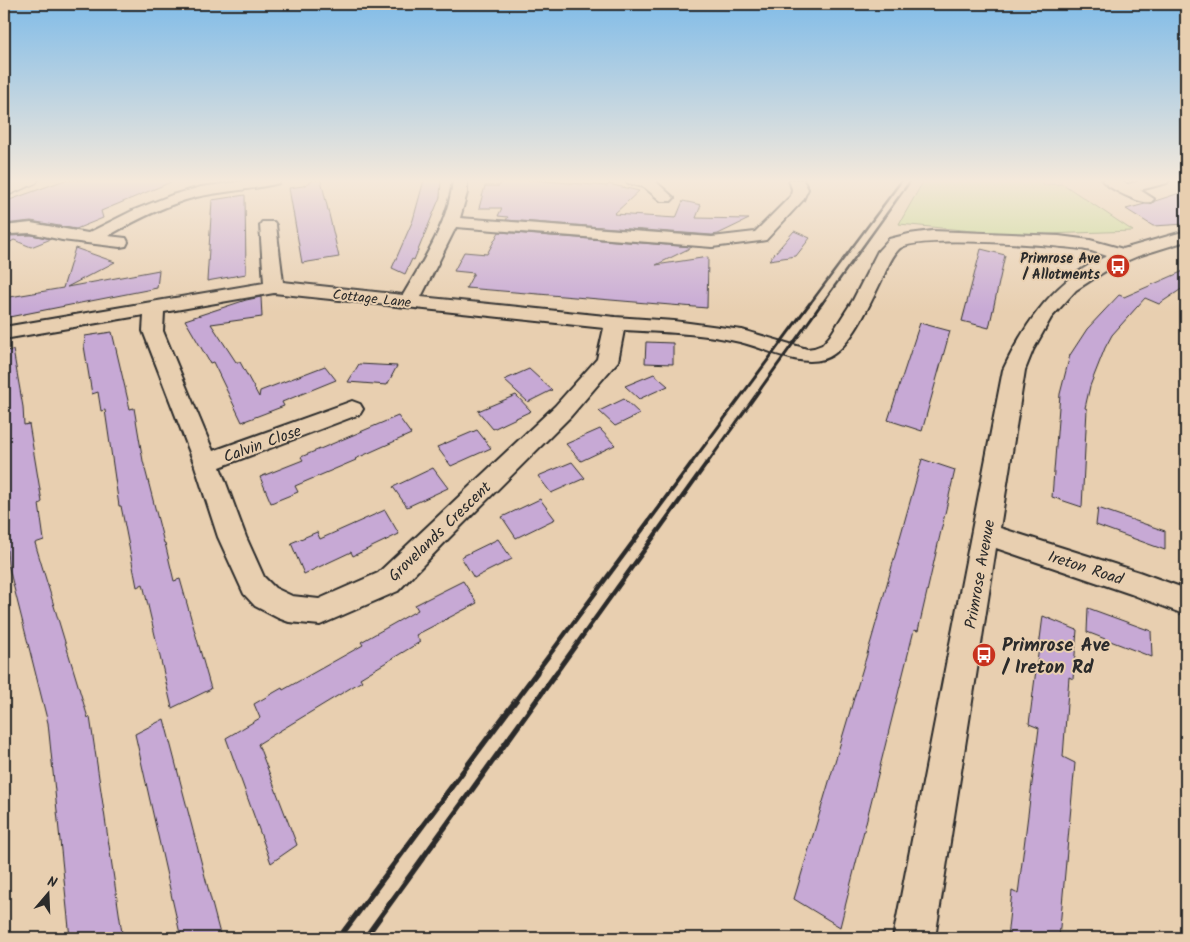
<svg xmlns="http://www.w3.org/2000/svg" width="1190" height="942" viewBox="0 0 1190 942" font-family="Kalam,sans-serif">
<rect width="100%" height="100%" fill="#e8cfb0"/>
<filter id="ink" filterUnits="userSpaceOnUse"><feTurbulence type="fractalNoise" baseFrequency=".02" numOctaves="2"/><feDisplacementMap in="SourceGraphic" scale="10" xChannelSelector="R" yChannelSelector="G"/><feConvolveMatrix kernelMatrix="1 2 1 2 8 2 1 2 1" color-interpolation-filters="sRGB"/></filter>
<g filter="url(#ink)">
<path fill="#c3d98e" stroke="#77825c" d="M924 180H1044L1043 185 1063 184 1133 231 1046 234 984 232 899 224Z"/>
<path fill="#c7a9d5" stroke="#2b2b2b" d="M65 180H176L101 211 103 218 76 229 31 221 4 224V202Z
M314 180H321L339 257 302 263 289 188 303 186Z
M424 180H441L440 197 414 260 412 259 405 274 392 268 413 220Z
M503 180H533L607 186 609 184 639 191 614 214 676 218 683 201 701 205 696 218 749 219 718 234 712 235 506 220 508 217 498 216 502 208H479L485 186H499Z
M1186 191V224L1153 226 1126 209 1145 204H1151L1155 201Z
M245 195 246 274 207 281 212 200Z
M794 231 810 238 796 256 769 260Z
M499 232 692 247 656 265 708 257 707 308 466 288 474 273 454 271 464 252 487 254Z
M4 234 10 236 31 235 51 239 31 247 14 240 4 246Z
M75 248 115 262 67 287 159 270 157 288 4 318V298L63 288Z
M981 249 1005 255 989 328 962 321Z
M1186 270V286L1159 304 1145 298 1112 335 1105 348 1090 386 1085 408 1087 409 1082 507 1052 497 1060 394 1070 355 1087 329 1119 295 1124 297Z
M261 297 262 317 211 324 236 362H240L259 397 260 391 325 366 336 380 282 402 284 406 242 422 213 362 210 363 185 320 246 300Z
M920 323 950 331 922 431 888 420Z
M112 332 130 409 134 408 143 461 164 543H165L174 581 180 579 211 689 172 708 143 584 137 587 121 506H119L105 410 101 411 98 392 92 394 84 346 85 336Z
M646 342 673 343V364L645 363Z
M13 350 23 407 24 425 29 424 42 502 39 504 44 540 35 543 88 718 90 717 122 933 113 938H70L48 723 8 564 5 523 8 522 4 484V351Z
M359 364 397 366 387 385 348 382Z
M529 369 552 390 528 402 504 380Z
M654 374 668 386 639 399 625 386Z
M516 395 531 411 493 429 478 411Z
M624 399 640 414 615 426 599 411Z
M398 416 411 434 355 459 356 460 295 486 298 492 271 503 260 477 303 460 301 457Z
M600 429 615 445 581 461 566 444Z
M477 430 491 448 451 466 437 447Z
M922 459 955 470 918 631 914 630 840 927 794 899 871 641Z
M572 462 585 478 551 493 538 476Z
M433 468 448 488 407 507 393 487Z
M540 499 555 519 516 538 502 517Z
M1098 508 1165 531V550L1096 525Z
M385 510 399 534 353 556 351 552 304 574 291 543 317 532 320 539Z
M498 539 512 559 474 578 461 557Z
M463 581 477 603 416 635 420 642 360 678 362 681 258 744 297 845 271 863 226 738 260 718 254 704 282 688 283 690 363 645 361 642 418 610 415 605Z
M1088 608 1151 631 1152 657 1087 632Z
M1043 616 1077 630 1073 679 1069 677 1063 757 1075 763 1059 938H1007L1012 891 1018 894 1039 728 1029 724Z
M164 719 221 938H181L135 734Z"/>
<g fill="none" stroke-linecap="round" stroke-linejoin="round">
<g stroke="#2b2b2b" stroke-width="4">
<path id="minor" d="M252 180H281L279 183C252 190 223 191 196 197 165 205 136 220 108 236L126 238 128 242 126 246 120 247 62 240 31 233 10 234 4 232V226L31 223 88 233 134 210 172 195 201 187Z
M453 180H467V193L460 218 712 237 755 232 791 196 792 189 789 180H803L808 189 803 200 766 240 760 241 712 247 456 227 421 297 615 317 674 321 742 330 807 349 814 348 822 345 830 336 853 300 878 251 889 239 909 234 932 231 1059 236 1090 240 1123 249 1186 231V241L1138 256 1110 268 1076 290 1051 318 1033 350 1025 370 1000 528 1139 572 1186 589V615L1131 594 996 548 935 938H893L1003 370C1026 321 1056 278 1107 256 1100 254 1093 251 1086 250 1059 245 914 234 899 249 892 256 888 266 884 275 872 299 851 351 824 359 797 367 766 348 740 342 702 333 662 332 624 330L618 361 571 416 448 539 398 591 320 625 289 622 278 618 255 606 244 594 218 537 194 463 143 331 144 315 4 339V327L264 283 260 225 262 222H274L276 225 283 282 403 295C424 259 449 222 453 180ZM274 293 604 328 597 359 555 406 378 573 319 599 292 596 275 588 264 577 246 537 220 467 360 414 363 409 360 404 352 401 344 404 213 451 163 331 164 312Z
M626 180H654L674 198 671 201H661L644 187 628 183Z
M1102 180H1120L1128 184 1144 180H1169L1167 183 1140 190 1154 199 1151 202C1142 205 1107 188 1102 180Z"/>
</g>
<g stroke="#2b2b2b" stroke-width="3">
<path id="trunk" d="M17 180H38L36 183 4 197V186Z"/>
</g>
<use href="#minor" fill="#e8cfb0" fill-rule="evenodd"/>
<use href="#trunk" fill="#e8cfb0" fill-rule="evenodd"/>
<path stroke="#2b2b2b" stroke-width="2.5" d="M809 305 902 180
M821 305 911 180"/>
<path stroke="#2b2b2b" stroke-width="3" d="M690 465 810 303
M706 465 822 303"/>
<path stroke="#2b2b2b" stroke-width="4.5" d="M536 673 691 464
M556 673 706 464"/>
<path stroke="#2b2b2b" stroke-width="5.5" d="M339 938 537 672
M365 938 557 672"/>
</g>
</g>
<linearGradient id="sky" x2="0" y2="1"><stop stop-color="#81bce8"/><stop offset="0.58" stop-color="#f5e9db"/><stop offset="1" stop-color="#f5e9db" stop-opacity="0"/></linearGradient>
<rect width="1190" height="312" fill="url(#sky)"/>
<defs>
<g id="bus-disc" transform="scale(1.25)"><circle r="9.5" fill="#c8321e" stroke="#e8cfb0"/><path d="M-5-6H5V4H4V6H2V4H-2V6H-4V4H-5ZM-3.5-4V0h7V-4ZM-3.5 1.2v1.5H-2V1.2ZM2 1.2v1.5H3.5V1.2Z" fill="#fff"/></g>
</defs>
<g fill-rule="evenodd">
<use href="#bus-disc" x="1118" y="266"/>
<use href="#bus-disc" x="984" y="655"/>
</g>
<g text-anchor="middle" stroke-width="4" stroke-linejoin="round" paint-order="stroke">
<g font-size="14" font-weight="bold" fill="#2b2b2b" stroke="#e8cfb0" text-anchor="end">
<text x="1100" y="263">Primrose Ave<tspan x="1100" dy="16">/ Allotments</tspan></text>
</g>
<g font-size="14" fill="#2b2b2b" stroke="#e8cfb0">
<text transform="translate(372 298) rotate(6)" y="5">Cottage Lane</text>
</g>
<g font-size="16" fill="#2b2b2b" stroke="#e8cfb0">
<text transform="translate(262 443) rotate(-20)" y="6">Calvin Close</text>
<text transform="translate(439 531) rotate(-44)" y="6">Grovelands Crescent</text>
<text transform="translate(1086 567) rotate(18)" y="6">Ireton Road</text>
<text transform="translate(979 574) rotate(-80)" y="6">Primrose Avenue</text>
</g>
<g font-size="19" font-weight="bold" fill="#2b2b2b" stroke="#e8cfb0" text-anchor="start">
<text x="1002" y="651">Primrose Ave<tspan x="1002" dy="22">/ Ireton Rd</tspan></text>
</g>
</g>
<rect width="1190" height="942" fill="none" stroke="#e8cfb0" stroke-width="20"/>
<rect x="10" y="10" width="1170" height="922" fill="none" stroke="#2b2b2b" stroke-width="2" filter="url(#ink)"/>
<g transform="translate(48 894) rotate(19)" stroke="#e8cfb0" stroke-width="4" paint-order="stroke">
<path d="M0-4L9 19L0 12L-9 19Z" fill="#2b2b2b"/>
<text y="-8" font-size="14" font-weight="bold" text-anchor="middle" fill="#2b2b2b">N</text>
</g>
</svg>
